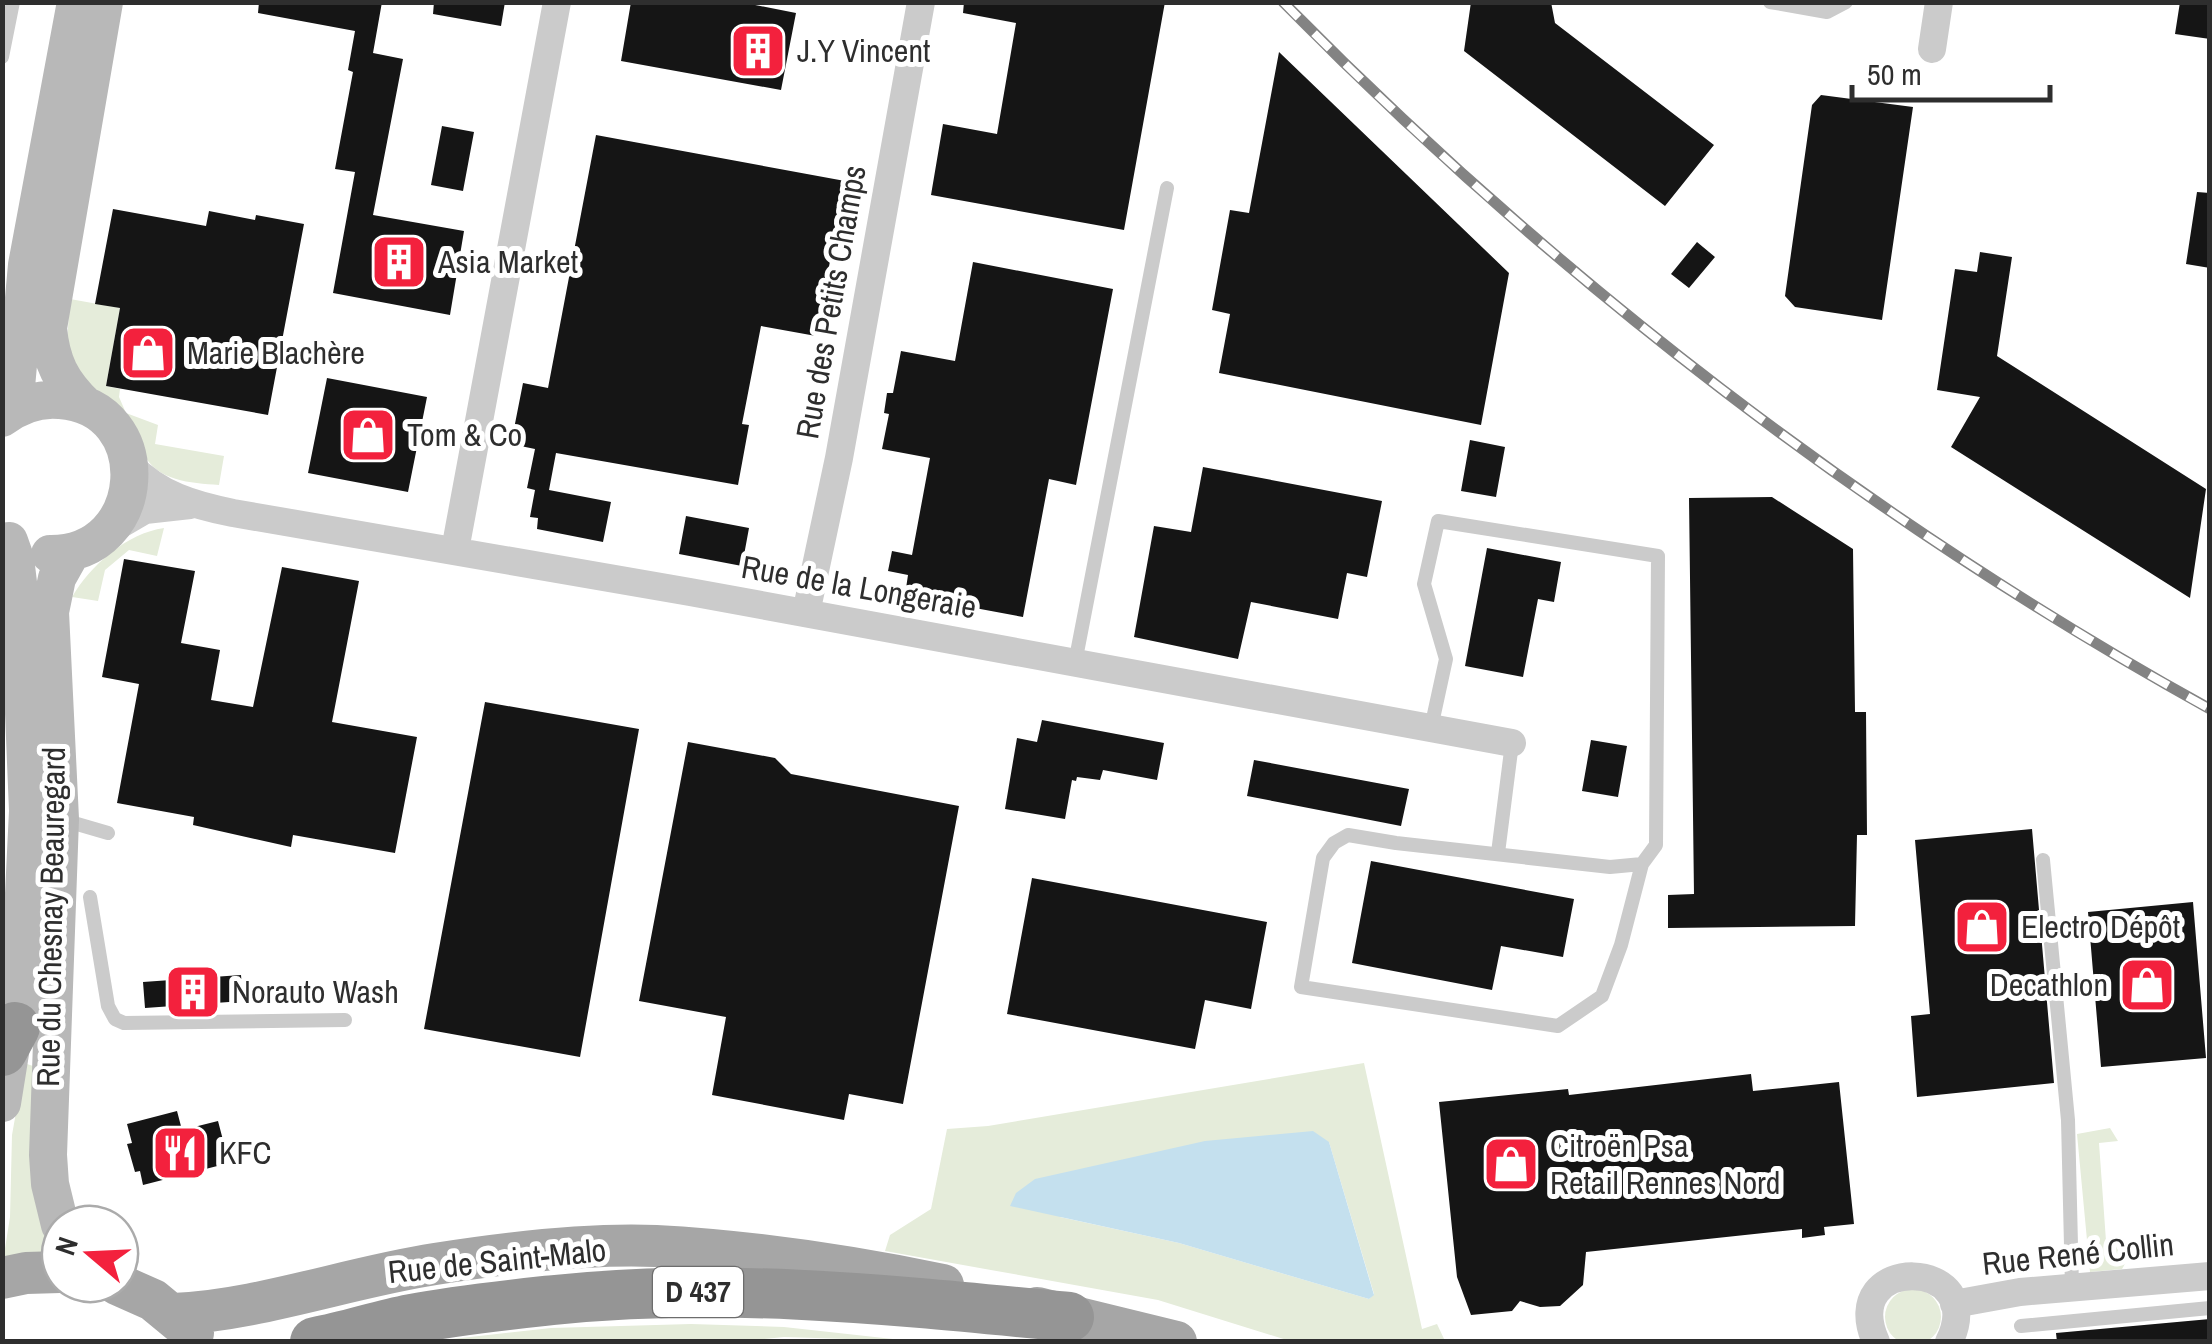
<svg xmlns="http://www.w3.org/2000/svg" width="2212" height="1344" viewBox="0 0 2212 1344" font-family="'Archivo Narrow',sans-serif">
<rect width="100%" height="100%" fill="#fff"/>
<path fill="#e5ecda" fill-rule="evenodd" d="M70 299 120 308 106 386 120 389 119 397 126 413 158 425 155 444 224 456 219 485C190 483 157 481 143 453L76 372 67 342Z
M164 528 157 556 129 550 105 570 98 601 72 597C90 566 127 533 164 528Z
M1364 1063 1422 1329 1437 1324 1445 1341H1290L1158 1300 885 1251 890 1235 931 1209 947 1129 988 1126ZM1329 1142 1374 1294 1369 1299 1179 1243 1060 1217Z
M27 1064 33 1066 53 1235 60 1251 3 1261 10 1217 12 1135 24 1067Z
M2110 1128 2118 1141 2099 1143 2106 1241 2128 1239 2129 1257 2122 1269 2090 1272 2077 1134Z
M1885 1317a28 28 0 1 1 56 0a28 28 0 1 1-56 0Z
M691 1324 784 1327 911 1341 784 1337 733 1342 435 1341 551 1328Z"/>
<path fill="#c4e0ee" d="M1313 1131 1329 1142 1374 1295 1369 1299 1179 1243 1010 1206 1016 1193 1035 1179 1205 1141Z"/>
<path fill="#151515" d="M259 2H382L373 53 403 59 373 215 464 231 450 315 333 293 355 172 335 169 353 72 348 70 355 31 258 13Z
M434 2H505L501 26 433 14Z
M631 2H740L796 13 781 90 621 61Z
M964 2H1165L1124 230 931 195 943 124 997 134 1016 23 963 13Z
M1471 2H1551L1555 23 1714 145 1665 206 1464 51Z
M2180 2H2210V39L2175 34Z
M1279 52 1509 273 1481 425 1219 373 1230 314 1212 310 1230 210 1249 213Z
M1821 95 1913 107 1882 320 1795 307 1785 296 1812 105Z
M442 126 474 132 463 191 431 185Z
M596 135 845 181 816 336 761 326 742 424 749 425 738 485 556 453 549 490 611 502 603 542 537 529 538 518 530 517 535 490 527 488 535 449 511 444 523 383 548 388Z
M2197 192 2210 193V268L2186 264Z
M113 209 206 226 209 211 255 220 256 215 304 224 268 415 106 386 120 308 95 304Z
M1697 242 1715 257 1689 288 1671 274Z
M1980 252 2012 257 1997 356 2206 489 2190 598 1951 447 1980 397 1937 390 1955 269 1977 272Z
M973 262 1113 289 1076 485 1049 479 1023 617 905 595 908 575 888 571 892 551 912 555 930 458 882 449 889 414 884 413 887 393H893L901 351 955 361Z
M327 378 427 397 408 492 308 473Z
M1470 440 1505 447 1496 497 1461 491Z
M1203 467 1382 501 1367 577 1347 573 1338 619 1251 602 1238 659 1134 637 1154 526 1191 532Z
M1772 497 1853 549 1855 712H1866L1867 835H1857L1855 926 1668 928V895L1694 894 1689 498Z
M686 516 749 528 742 566 679 554Z
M1487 548 1561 562 1554 602 1538 599 1523 677 1465 666Z
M124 559 195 571 181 643 220 650 211 700 253 707 282 567 359 581 332 722 417 737 395 853 293 835 291 847 193 825 194 817 117 803 139 684 102 677Z
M485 702 639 729 580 1057 424 1029Z
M1042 720 1164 743 1157 780 1103 770 1100 780 1077 777 1076 781 1072 780 1065 819 1005 809 1017 738 1037 742Z
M1591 740 1627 746 1618 797 1582 791Z
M688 742 775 758 791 774 959 806 903 1104 849 1094 844 1120 712 1095 726 1017 639 1001Z
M1254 760 1409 789 1401 826 1247 796Z
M2032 829 2054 1083 1917 1097 1911 1016 1930 1014 1915 840Z
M1371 861 1574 899 1563 957 1501 946 1492 990 1352 963Z
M1032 878 1267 922 1251 1009 1205 1000 1195 1049 1007 1014Z
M2193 902 2206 1058 2101 1067 2088 912Z
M241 975 243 1001 145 1008 143 982Z
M1751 1074 1753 1091 1839 1082 1854 1224 1824 1227 1825 1235 1802 1238V1229L1586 1252 1583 1285 1560 1306 1540 1307 1520 1301 1512 1311 1471 1315 1457 1277 1439 1102 1568 1089 1569 1095Z
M177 1111 182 1130 218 1121 229 1163 143 1185 140 1171 135 1172 127 1144 132 1143 127 1124Z
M2210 1319V1342H2057L2056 1333Z"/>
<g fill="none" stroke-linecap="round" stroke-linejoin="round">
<path stroke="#cbcbcb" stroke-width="14" d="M1770 2 1827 12 1846 2
M2 57 13 2
M1075 663 1167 188
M1431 728 1446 659 1424 584 1438 521 1658 556 1656 845 1642 864 1610 867 1396 843 1348 835 1334 843 1323 858 1301 987 1558 1026 1602 996 1621 945 1642 864
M60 819 108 833
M1498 853 1512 743
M2043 860 2068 1120 2072 1287
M90 897 108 1006 115 1019 124 1023 345 1020
M2021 1326 2210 1308"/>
<path stroke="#cbcbcb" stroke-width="28" d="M1932 49 1939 2
M130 465C159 495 193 505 233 513L690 592 1512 743
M109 531 145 510 190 505
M455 550 557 2
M806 613 839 458 921 2
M1954 1304 2020 1292 2210 1276
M1876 1342C1836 1252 1991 1257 1949 1342"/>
<path stroke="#b8b8b8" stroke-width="38" d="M86 406C61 382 51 362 48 328L104 2
M14 409 27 265 76 2
M2 418C19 405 39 398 60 400 158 407 150 555 50 554
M2 1103 19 997 28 811 19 591 15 558 9 541
M60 1225 50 1184 48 1155 60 819 50 612 57 578 71 553"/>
<path stroke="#a6a6a6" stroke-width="42" d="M2 1278 26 1273 60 1272
M117 1284 153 1300 193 1333
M1037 1308 1176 1342
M173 1314C256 1311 350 1277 435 1264 505 1253 585 1243 656 1246 751 1251 850 1266 943 1285"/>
<path stroke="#959595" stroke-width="50" d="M2 1051 15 1027
M315 1342C348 1336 379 1325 411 1319 458 1310 507 1305 554 1300 731 1282 894 1300 1069 1317"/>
<g stroke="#838383" stroke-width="11">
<path id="rail" d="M1283 2C1557 280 1869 520 2210 709"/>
</g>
<use href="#rail" stroke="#fff" stroke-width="8" stroke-dasharray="22" stroke-linecap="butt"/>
</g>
<defs>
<g id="building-square" transform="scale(2.875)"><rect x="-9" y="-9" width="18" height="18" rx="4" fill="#f3213d" stroke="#fff"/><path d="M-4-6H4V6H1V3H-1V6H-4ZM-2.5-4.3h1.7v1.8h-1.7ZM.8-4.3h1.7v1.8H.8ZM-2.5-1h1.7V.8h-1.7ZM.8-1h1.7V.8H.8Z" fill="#fff"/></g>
<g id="shop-square" transform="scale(2.875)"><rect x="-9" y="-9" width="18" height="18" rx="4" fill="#f3213d" stroke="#fff"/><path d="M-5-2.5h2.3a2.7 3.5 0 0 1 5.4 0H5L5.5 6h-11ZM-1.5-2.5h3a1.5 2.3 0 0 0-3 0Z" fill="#fff"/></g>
<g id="restaurant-square" transform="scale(2.875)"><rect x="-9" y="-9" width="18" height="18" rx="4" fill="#f3213d" stroke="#fff"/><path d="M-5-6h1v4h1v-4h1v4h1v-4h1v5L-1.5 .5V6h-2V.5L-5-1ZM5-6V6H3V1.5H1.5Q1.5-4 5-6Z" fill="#fff"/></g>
</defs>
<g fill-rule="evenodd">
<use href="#building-square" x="758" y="51"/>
<use href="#building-square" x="399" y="262"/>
<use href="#shop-square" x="148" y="353"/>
<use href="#shop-square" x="368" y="435"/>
<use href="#shop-square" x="1982" y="927"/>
<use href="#shop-square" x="2147" y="985"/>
<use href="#building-square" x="193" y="992"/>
<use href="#restaurant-square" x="180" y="1153"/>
<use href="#shop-square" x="1511" y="1164"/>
</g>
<g text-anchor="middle" stroke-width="10" stroke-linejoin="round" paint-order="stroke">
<rect fill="#fff" stroke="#6d6d6d" stroke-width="2.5" x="653" y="1267" width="90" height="50" rx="8"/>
<g font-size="30" font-weight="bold" fill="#2e2e2e">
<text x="698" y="1302">D 437</text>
</g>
<g font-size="32" fill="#2e2e2e" stroke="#fff" text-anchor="start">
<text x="797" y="62">J.Y Vincent</text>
<text x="438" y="273">Asia Market</text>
<text x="187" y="364">Marie Blachère</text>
<text x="407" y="446">Tom &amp; Co</text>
<text x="2021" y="938">Electro Dépôt</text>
<text x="2108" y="996" text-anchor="end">Decathlon</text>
<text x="232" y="1003">Norauto Wash</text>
<text x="1550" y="1157">Citroën Psa<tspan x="1550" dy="37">Retail Rennes Nord</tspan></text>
<text x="219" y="1164">KFC</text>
</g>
<g font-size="32" fill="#2e2e2e" stroke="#fff">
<text transform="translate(831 302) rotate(-80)" y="11">Rue des Petits Champs</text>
<text transform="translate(859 587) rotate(10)" y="11">Rue de la Longeraie</text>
<text transform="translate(51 917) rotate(-89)" y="11">Rue du Chesnay Beauregard</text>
<text transform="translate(2078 1254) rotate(-6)" y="11">Rue René Collin</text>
<text transform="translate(497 1261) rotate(-6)" y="11">Rue de Saint-Malo</text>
</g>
</g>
<rect width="2212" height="1344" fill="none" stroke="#2e2e2e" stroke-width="10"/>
<g transform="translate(90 1254) rotate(289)"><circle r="48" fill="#ffffff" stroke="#ababab" stroke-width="2.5"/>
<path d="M0-8L18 38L0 25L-18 38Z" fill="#f3213d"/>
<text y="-15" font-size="28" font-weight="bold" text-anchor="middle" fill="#2e2e2e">N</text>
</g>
<path d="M1852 85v15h198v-15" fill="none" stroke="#2e2e2e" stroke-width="5"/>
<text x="1867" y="85" font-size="30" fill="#2e2e2e" stroke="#ffffff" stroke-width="8" paint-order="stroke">50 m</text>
</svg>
